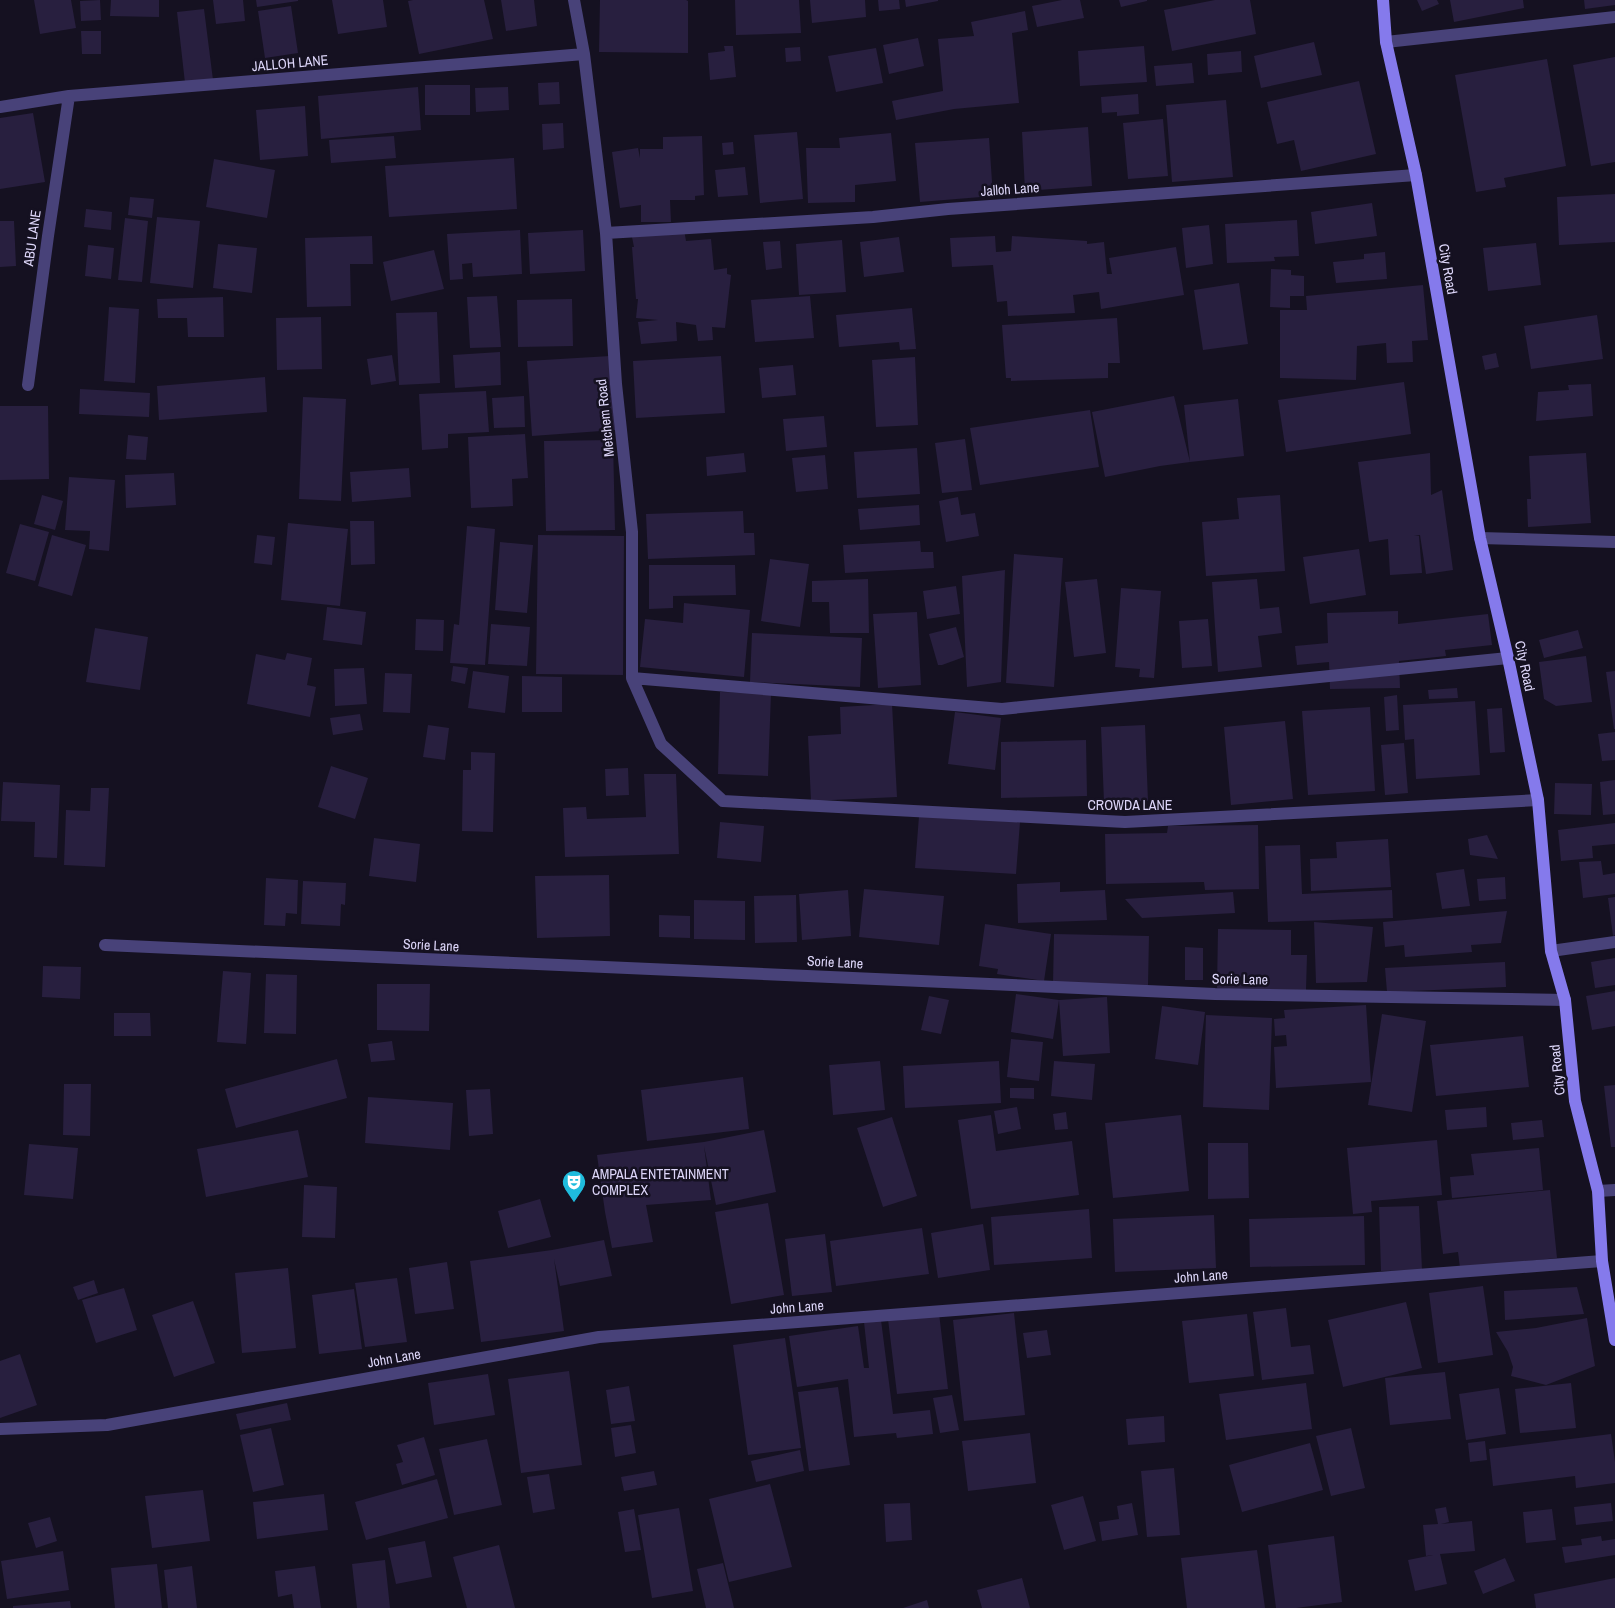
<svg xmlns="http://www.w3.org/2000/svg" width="1615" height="1608" viewBox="0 0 1615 1608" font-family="'Archivo Narrow',sans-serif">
<rect width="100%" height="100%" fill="#151121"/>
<path fill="#281f3f" d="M34 0H71L76 28 40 34Z
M100 0 101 20 81 21 80 1Z
M111 0H159V17L110 16Z
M213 0H243L245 21 216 24Z
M256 0H298V1L257 7Z
M332 0H383L387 27 338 34Z
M413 0H484L493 39 419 54 408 1Z
M501 0H534L537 26 506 31Z
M600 0H686L688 1V53L599 52Z
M735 0H799L801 33 736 35Z
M810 0H865L866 17 812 23Z
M878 0H899L900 9 879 11Z
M905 0H938V1L906 7Z
M1062 0H1080L1084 18 1037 27 1032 6Z
M1119 0H1147V1L1121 7Z
M1215 0H1250L1256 34 1172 51 1164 10Z
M1417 0H1437L1439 4 1422 11Z
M1450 0H1523L1524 8 1454 22Z
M1584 0H1615V5L1585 9Z
M291 6 298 53 265 58 258 11Z
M204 9 213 80 185 83 177 12Z
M1025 11 1028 30 1012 33 1019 103 954 109 896 120 892 101 943 91 938 39 974 36 971 22Z
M81 31H101V54H82Z
M918 38 924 66 889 74 883 45Z
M1314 42 1322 75 1261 88 1254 56Z
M724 46H733L736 77 710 80 708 53 725 51Z
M1144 46 1147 82 1080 86 1078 51Z
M800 47 801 61 786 62 785 48Z
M876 48 883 83 836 92 828 56Z
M1241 51 1242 72 1208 75 1207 54Z
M1615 57V162L1591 166 1573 65Z
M1547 59 1566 166 1504 178 1506 187 1476 192 1455 75Z
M1192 63 1194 83 1156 86 1154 66Z
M1359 81 1376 154 1301 171 1294 140 1277 144 1267 102Z
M559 82 560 104 539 105 538 83Z
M425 85H470V115H425Z
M418 87 421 130 321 139 318 96Z
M508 87 509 110 476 112 475 88Z
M1138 94 1139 114 1117 116V112L1102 113 1101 97Z
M1226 100 1233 177 1172 182 1166 105Z
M305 106 308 156 260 160 256 110Z
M33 113 45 182 0 189V118Z
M1163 119 1168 176 1128 179 1123 123Z
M563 123 564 148 543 150 542 124Z
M1088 127 1092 186 1025 191 1022 132Z
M797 132 803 199 760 203 754 135Z
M891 133 896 181 855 185V202L808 203 806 148H840L839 138Z
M394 136 396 158 331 163 329 140Z
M702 136 704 195 695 196V200H670L671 222H641V205L620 208 612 152 638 148 640 158V149H663V137Z
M989 138 993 196 920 202 915 143Z
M733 142 734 154 723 155 722 143Z
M514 158 517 209 389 217 385 166Z
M214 159 275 170 267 218 206 207Z
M745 167 748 195 718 197 715 170Z
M1615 194V242L1559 245 1557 197Z
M130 197 154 199 152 218 128 215Z
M1372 203 1377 236 1315 244 1311 212Z
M86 209 112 212 111 230 84 227Z
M157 217 200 221 193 288 150 283Z
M125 218 148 221 142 282 118 280Z
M1297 220 1299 256 1274 257 1275 261 1227 263 1225 224Z
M0 221H14L16 266 0 267Z
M683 223 686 241 711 239 714 270 727 268V274L731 275 725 328 712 327 713 340 698 341 696 325 676 322 677 341 641 344 638 322 658 320 636 318 638 299H636L632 247H634L631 232Z
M1209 225 1213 264 1186 268 1182 228Z
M520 230 522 274 473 277 472 263 462 264 463 279 450 280 447 234Z
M583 230 585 271 530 274 528 233Z
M372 236 373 264H350L351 306 307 307 305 238Z
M995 236 996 252 1011 251 1012 236 1087 241V244L1104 242 1107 274H1112L1109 258 1176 247 1184 295 1101 309 1099 292 1073 295 1075 313 1008 316 1007 301 997 302 993 265 952 267 950 238Z
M899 237 904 272 864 277 860 242Z
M842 240 846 292 799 295 796 244Z
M780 241 782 268 766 270 763 242Z
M1536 243 1541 285 1488 291 1483 248Z
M218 244 257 248 252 293 213 288Z
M88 245 114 248 111 279 85 276Z
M434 250 444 289 391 301 383 262Z
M1385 252 1387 279 1336 283 1333 262 1364 259V254Z
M1271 269 1291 270V275L1304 276V296H1290V308L1270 307Z
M1239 283 1248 344 1203 350 1194 290Z
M1423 285 1428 340 1412 341 1413 362 1387 363 1386 343 1357 346 1356 380 1280 378V310H1307L1306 296Z
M497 296 501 347 470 348 467 297Z
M810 296 814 338 755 342 751 300Z
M223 297 224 337H188L187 318H158L157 299Z
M572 299 573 346 518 347 517 300Z
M109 307 139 309 135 383 104 381Z
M912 308 916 349 900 350 899 342 839 347 836 315Z
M437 312 440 383 399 385 396 313Z
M1597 315 1603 359 1531 369 1524 326Z
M321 317 322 369 277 370 276 318Z
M1117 318 1120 363H1108V378L1011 381V378H1006L1002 325Z
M500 352 501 385 455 388 453 355Z
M1496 353 1499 367 1485 370 1482 356Z
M392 355 396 381 371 385 367 359Z
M610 356 615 430 532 436 527 361Z
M721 356 725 413 636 418 633 361Z
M915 357 918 425 876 427 872 360Z
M793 365 796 395 762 398 759 368Z
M265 377 267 412 159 420 157 386Z
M1404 382 1411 434 1286 452 1278 400Z
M1591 384 1593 416 1536 421 1538 392 1569 390 1568 385Z
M80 389 150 393 149 417 79 414Z
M486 391 489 432 448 434V448L422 450 419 394Z
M524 396 525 427 494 428 492 398Z
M1174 396 1190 462 1160 466 1105 477 1092 412Z
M303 397 346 399 341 501 299 499Z
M1238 399 1244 456 1190 462 1184 405Z
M0 406H48L49 479 0 480Z
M1090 410 1099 467 980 485 970 428Z
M824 416 827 447 786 451 783 419Z
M525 434 528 478 512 479 513 506 471 508 468 437Z
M128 435 148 437 146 460 126 459Z
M965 439 972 490 942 493 935 443Z
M613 440 615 530 546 531 544 441Z
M917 448 920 494 857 498 854 452Z
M744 453 746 472 707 476 706 457Z
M1430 453 1431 495 1442 490 1453 570 1426 574 1420 535 1414 536H1419L1422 573 1390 575 1388 539 1369 542 1358 462Z
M1586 453 1591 523 1528 527 1527 499H1531L1529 456Z
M825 455 828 489 796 492 792 458Z
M409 468 411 497 352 502 350 472Z
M174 473 176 505 126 508 125 475Z
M69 477 115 480 109 551 89 549 90 531 65 530Z
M42 495 63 501 55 530 34 524Z
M1280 495 1285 571 1206 576 1202 522 1239 519 1237 498Z
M958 497 961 515 975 513 979 536 946 542 939 501Z
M919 505 920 525 860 530 858 509Z
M743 511 744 533H754L755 555 648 559 646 514Z
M350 521H374L375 564 351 565Z
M288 523 348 529 340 606 281 600Z
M20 524 49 532 35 581 6 573Z
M467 526 495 529 485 665 450 663 454 624 459 625Z
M52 535 86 545 72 596 38 586Z
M257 535 275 537 272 565 254 563Z
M538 535 624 536 623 675 536 674Z
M920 541 921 552H933L934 568 845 573 843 545Z
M500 542 533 545 527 613 495 610Z
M1359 549 1366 595 1310 604 1303 557Z
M1014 554 1063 558 1054 687 1006 683Z
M770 559 809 564 800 627 761 621Z
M649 565H735L736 595 673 596V608L649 609Z
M1005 570 1001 682 967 687 962 576Z
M868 579 869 633H830L829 602H812V581Z
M1097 579 1106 653 1074 657 1065 582Z
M1257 579 1260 609 1279 607 1282 633 1258 636 1262 667 1218 672 1212 582Z
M956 586 960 614 927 619 923 591Z
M1121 588 1161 591 1154 678 1139 677 1140 669 1115 667Z
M684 603 750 610 744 677 640 667 645 619 683 623Z
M327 607 366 612 362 645 323 640Z
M1398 611V624L1488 614 1492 645 1445 650 1446 656 1399 661 1400 688 1330 689 1329 662 1297 665 1295 646 1328 643 1327 613Z
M917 612 921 685 878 688 873 614Z
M416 619 444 620 443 651 415 650Z
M1208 619 1212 666 1182 668 1179 621Z
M491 624 530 627 527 666 488 664Z
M956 627 964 657 942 665H938L929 634Z
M95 628 148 637 140 690 86 682Z
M1578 630 1583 648 1544 658 1539 640Z
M752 633 862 638 860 687 750 682Z
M287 653 312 658 307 685 316 687 310 717 247 704 256 654 285 660Z
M1586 656 1592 702 1556 706 1544 699 1539 662Z
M453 666 468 668 465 684 451 681Z
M364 668 367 704 335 706 334 669Z
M473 671 509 676 505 713 468 708Z
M1615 671V729H1614L1606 672Z
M385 673 412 674 410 713 383 712Z
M522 676 562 677V712H522Z
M1457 688 1458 698 1429 699 1428 690Z
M720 692 771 693 768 776 718 774Z
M1397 695 1399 730 1386 731 1384 697Z
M1475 701 1480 775 1416 779 1414 739 1405 740 1403 705Z
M892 704 897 797 811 801 808 736 841 734 840 707Z
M1370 707 1375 791 1308 795 1302 711Z
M1502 708 1505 752 1490 753 1487 709Z
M955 712 1001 718 995 770 948 764Z
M360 714 363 730 333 735 330 718Z
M1285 721 1293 799 1231 805 1224 727Z
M428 725 449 728 445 760 423 757Z
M1145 725 1148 801 1104 802 1101 727Z
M1615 732V760L1602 761 1598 734Z
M1086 740 1087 796 1001 798V742Z
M1404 743 1408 793 1385 795 1381 745Z
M471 752 495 753 493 832 462 831 463 770H471Z
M331 766 368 778 355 819 318 807Z
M628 768 629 795 606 796 605 769Z
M644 774H676L679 854 565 857 563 808 586 807 587 819 646 817Z
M1615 780V814L1603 815 1600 782Z
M3 782 60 785 57 858 34 857 35 822 1 821Z
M1555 783 1592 784 1591 815 1554 814Z
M91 788H109L105 867 64 865 66 810 90 811Z
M919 816 1020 822 1016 874 915 868Z
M720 822 764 826 761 862 717 858Z
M1615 823V844L1592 846 1593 858 1561 861 1558 830Z
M1258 825 1259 889 1205 890 1204 882 1106 884 1105 834 1167 833 1168 826Z
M1487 835 1498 859 1470 855 1468 839Z
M374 838 420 844 416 882 369 876Z
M1388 839 1391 887 1311 891 1310 859 1337 858 1336 842Z
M1300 845 1302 894 1392 890 1393 918 1268 922 1265 846Z
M1601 861 1603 875 1615 873V894L1583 898 1579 862Z
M1464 869 1470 906 1442 909 1436 873Z
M609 875 610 936 537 938 535 876Z
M1505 877 1506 899 1479 901 1477 879Z
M266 878 298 880 297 914 286 913 285 926 264 925Z
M303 881 346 883 345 905 341 904 340 926 301 924Z
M1060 882V892L1105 890 1107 920 1018 923 1017 884Z
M864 889 944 896 939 945 859 937Z
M848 890 851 936 802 940 799 894Z
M1233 892 1235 913 1142 918 1125 899Z
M796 895 797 942 755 943 754 896Z
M1615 897V935L1613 936 1608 898Z
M694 900 745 901V940L694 939Z
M1507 911 1501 943 1471 945 1472 952 1405 957 1404 945 1385 947 1383 922Z
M659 915 690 916V938L659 937Z
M1314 922 1373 927 1367 982 1316 983Z
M985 924 1051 934 1044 981 997 974 998 969 979 966Z
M1218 929 1291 930V955H1307L1306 990 1217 988Z
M1054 934 1149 936 1148 985 1053 984Z
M1185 947 1203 948V980H1185Z
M1615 958V985L1595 988 1591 962Z
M1505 962 1506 987 1387 992 1385 968Z
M43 966 81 967 80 999 42 997Z
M223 971 251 973 246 1044 217 1042Z
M266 974 297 975 296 1034 264 1033Z
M377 984H430L429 1031 377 1030Z
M1615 991V1026L1592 1030 1586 996Z
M1016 994 1059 1000 1053 1039 1011 1032Z
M929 996 949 1000 941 1034 921 1030Z
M1107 997 1110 1053 1063 1056 1059 1000Z
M1366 1005 1371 1082 1276 1088 1274 1047 1287 1046 1286 1035 1275 1036 1274 1019 1285 1018 1284 1010Z
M1162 1006 1205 1012 1198 1065 1155 1059Z
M114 1013H150L151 1036H114Z
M1382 1014 1426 1021 1412 1112 1368 1105Z
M1206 1015 1272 1018 1269 1110 1203 1107Z
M1523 1036 1529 1087 1436 1096 1430 1045Z
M1011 1039 1043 1042 1039 1081 1007 1077Z
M392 1041 395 1060 371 1062 368 1044Z
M337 1059 347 1098 236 1128 225 1089Z
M880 1061 885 1110 833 1115 829 1065Z
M999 1061 1001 1103 905 1108 903 1066Z
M1054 1061 1095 1064 1092 1100 1051 1096Z
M743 1077 749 1129 647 1141 641 1090Z
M64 1084H91L90 1136 63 1135Z
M1615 1085V1147H1611L1604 1086Z
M1010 1088H1034V1099L1010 1098Z
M490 1089 493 1134 469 1136 466 1090Z
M368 1097 453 1103 450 1150 365 1143Z
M1017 1107 1021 1129 998 1134 994 1111Z
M1486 1107 1487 1127 1447 1130 1445 1110Z
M1066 1112 1068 1129 1055 1130 1053 1114Z
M991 1115 996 1151 1072 1141 1079 1195 971 1209 958 1120Z
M1181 1115 1189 1191 1113 1198 1105 1123Z
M892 1117 917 1196 883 1207 857 1128Z
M1542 1120 1544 1137 1513 1140 1511 1123Z
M298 1130 308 1177 206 1197 197 1149Z
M764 1130 776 1192 716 1205 704 1146 711 1200 646 1205 653 1242 612 1248 605 1212 597 1155 704 1142Z
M1437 1140 1442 1195 1371 1201 1372 1212 1353 1214 1347 1148Z
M1208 1143H1248L1249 1198 1208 1199Z
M29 1144 78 1148 73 1199 24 1195Z
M1539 1148 1543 1190 1452 1198 1450 1177 1474 1175 1471 1154Z
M304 1185 337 1187 335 1238 302 1237Z
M1550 1190 1557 1258 1460 1268 1458 1252 1443 1254 1437 1201Z
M540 1199 551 1237 508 1248 498 1211Z
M768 1203 784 1295 731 1304 715 1212Z
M1419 1206 1422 1270 1381 1271 1379 1207Z
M1089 1209 1092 1258 994 1265 991 1217Z
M1214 1215 1216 1268 1115 1272 1113 1219Z
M1364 1216 1365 1265 1250 1267 1249 1219Z
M983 1224 990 1270 938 1278 931 1233Z
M922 1228 929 1274 836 1286 830 1241Z
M825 1234 832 1292 792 1296 785 1239Z
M604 1240 612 1276 560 1286 554 1259 564 1331 481 1342 470 1261 552 1250Z
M447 1262 454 1309 415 1314 409 1268Z
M288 1268 296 1348 242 1353 235 1273Z
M397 1278 407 1342 365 1347 355 1283Z
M94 1280 98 1293 78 1300 73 1287Z
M1483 1286 1493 1355 1438 1363 1429 1293Z
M1577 1287 1584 1314 1505 1320 1504 1291Z
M124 1288 137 1330 96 1343 82 1300Z
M354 1289 362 1349 319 1354 312 1295Z
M193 1301 215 1363 174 1377 152 1315Z
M1406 1302 1422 1368 1343 1387 1328 1320Z
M1286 1308 1291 1347 1310 1345 1314 1374 1262 1380 1253 1312Z
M939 1313 948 1389 897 1394 888 1319Z
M1014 1313 1025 1415 964 1421 953 1320Z
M1247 1314 1254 1376 1189 1383 1182 1321Z
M1587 1318 1595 1366 1546 1385 1511 1376 1513 1367 1508 1352 1496 1332 1536 1328Z
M881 1320 893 1414 930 1410 933 1434 897 1438 896 1433 854 1437 848 1379 797 1387 789 1336 858 1326 864 1368H869L864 1322Z
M1047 1330 1051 1355 1027 1358 1023 1333Z
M785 1338 801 1448 748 1455 733 1345Z
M20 1354 37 1405 0 1418V1361Z
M569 1371 582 1465 521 1473 508 1379Z
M1445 1372 1451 1419 1390 1425 1385 1378Z
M488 1374 495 1415 434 1425 428 1383Z
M1306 1383 1312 1429 1226 1440 1219 1394Z
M1571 1383 1576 1428 1520 1433 1515 1389Z
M629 1386 635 1421 611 1424 606 1390Z
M838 1387 850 1465 809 1471 798 1392Z
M1499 1388 1506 1434 1466 1440 1459 1394Z
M952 1395 959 1430 940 1433 933 1398Z
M287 1403 291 1420 240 1430 236 1414Z
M1164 1416 1165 1442 1128 1445 1126 1419Z
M631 1425 636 1453 615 1457 611 1428Z
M271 1428 284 1485 253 1492 240 1435Z
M1351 1428 1365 1488 1331 1496 1316 1436Z
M1030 1433 1036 1483 968 1491 962 1441Z
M1611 1434 1615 1462V1483L1576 1488 1575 1476 1493 1486 1489 1449Z
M424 1437 435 1475 402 1485 396 1464 403 1462 397 1445Z
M487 1439 502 1505 454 1515 439 1449Z
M1485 1441 1487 1460 1470 1462 1468 1443Z
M1310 1443 1323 1490 1242 1512 1229 1465Z
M800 1450 804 1471 756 1482 751 1461Z
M1174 1468 1180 1535 1147 1537 1141 1471Z
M654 1471 657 1485 624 1491 621 1477Z
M549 1474 555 1509 533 1513 527 1477Z
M437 1479 448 1518 366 1540 355 1502Z
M770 1484 792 1567 729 1582 709 1499Z
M203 1490 210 1541 152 1548 145 1496Z
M324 1494 328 1530 257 1539 253 1502Z
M1083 1496 1096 1541 1064 1550 1051 1505Z
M910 1503 912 1540 886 1542 884 1504Z
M1132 1503 1138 1535 1102 1541 1099 1522 1119 1519 1117 1506Z
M1611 1503 1613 1521 1576 1525 1574 1507Z
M1446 1507 1449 1522 1441 1524 1472 1521 1475 1551 1440 1554 1447 1584 1415 1591 1408 1560 1433 1555 1426 1556 1423 1525 1438 1524 1435 1509Z
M679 1508 693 1591 652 1598 638 1515Z
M634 1509 641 1550 625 1552 618 1512Z
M1552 1509 1556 1540 1526 1543 1523 1512Z
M50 1517 57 1541 36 1548 28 1523Z
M1334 1536 1342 1602 1296 1608H1276L1268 1545Z
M1601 1536 1602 1541 1615 1539V1555L1565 1563 1562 1547 1582 1545 1581 1539Z
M425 1541 432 1577 396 1584 388 1548Z
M499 1545 515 1608H467L453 1557Z
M1257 1550 1265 1608H1187L1181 1558Z
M63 1551 69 1590 7 1599 1 1561Z
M1505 1558 1515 1581 1483 1594 1474 1571Z
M385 1560 390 1608H357L352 1564Z
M723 1563 734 1608H706L697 1569Z
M157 1564 162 1608H115L111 1568Z
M192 1566 197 1608H168L164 1570Z
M315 1566 321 1608H294L292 1594 278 1597 275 1571Z
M1022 1578 1030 1608H982L977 1590Z
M1615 1578V1608H1536L1534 1594Z
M927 1600 929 1608H903Z
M70 1601 71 1608H13V1606Z"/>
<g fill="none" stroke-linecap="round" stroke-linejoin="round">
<path stroke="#484279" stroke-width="12" d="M574 0 584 54 606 233 616 384 632 532V678L661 744 723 801 1125 822 1538 800
M1386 42 1615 17
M0 107 69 96 584 54
M606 233 873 217 948 209 1416 175
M28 385 48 236 69 96
M1480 538 1615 542
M632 678 1002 709 1508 658
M105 945 1215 994 1565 1000
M1551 951 1615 942
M1598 1191 1615 1190
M0 1429 107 1425 599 1337 1602 1261"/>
<path stroke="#857aec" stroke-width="12" d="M1383 0 1386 42 1416 175 1480 538 1508 658 1538 800 1551 951 1565 1000 1575 1101 1598 1191 1602 1261 1615 1340"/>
</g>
<defs>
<g id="theatre-pin" transform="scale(1.25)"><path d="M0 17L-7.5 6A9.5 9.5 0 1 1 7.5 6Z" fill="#1fbcdd" stroke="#151121"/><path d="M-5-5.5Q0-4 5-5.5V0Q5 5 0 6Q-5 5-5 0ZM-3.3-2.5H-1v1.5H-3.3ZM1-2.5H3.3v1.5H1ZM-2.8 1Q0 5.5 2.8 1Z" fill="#fff"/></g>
</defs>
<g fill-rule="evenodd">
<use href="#theatre-pin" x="574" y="1182"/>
</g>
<g text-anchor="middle" stroke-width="5" stroke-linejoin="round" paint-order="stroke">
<g font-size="14" fill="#ddd6f9" stroke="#151121">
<text transform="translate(290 63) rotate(-5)" y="5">JALLOH LANE</text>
<text transform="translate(1010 189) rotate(-4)" y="5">Jalloh Lane</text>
<text transform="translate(32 238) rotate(-82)" y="5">ABU LANE</text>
<text transform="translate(1448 269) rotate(80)" y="5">City Road</text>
<text transform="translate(605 418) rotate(-96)" y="5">Metchem Road</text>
<text transform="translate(1525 666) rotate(78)" y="5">City Road</text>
<text x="1130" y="810">CROWDA LANE</text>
<text transform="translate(431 945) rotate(3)" y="5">Sorie Lane</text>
<text transform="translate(835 962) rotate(3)" y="5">Sorie Lane</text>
<text transform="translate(1240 979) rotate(1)" y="5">Sorie Lane</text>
<text transform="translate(1557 1070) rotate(-96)" y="5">City Road</text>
<text transform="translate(1201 1276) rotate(-4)" y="5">John Lane</text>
<text transform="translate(797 1307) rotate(-4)" y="5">John Lane</text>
<text transform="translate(394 1358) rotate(-10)" y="5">John Lane</text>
</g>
<g font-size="14" fill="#ddd6f9" stroke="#151121" text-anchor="start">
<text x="592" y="1179">AMPALA ENTETAINMENT<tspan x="592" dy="16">COMPLEX</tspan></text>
</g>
</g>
</svg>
